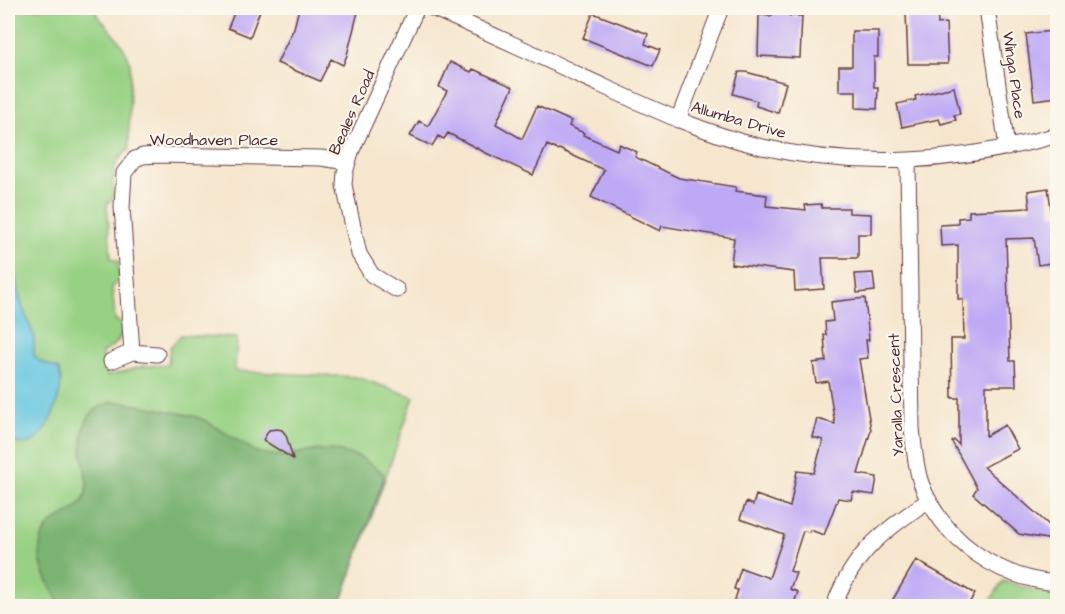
<svg xmlns="http://www.w3.org/2000/svg" width="1065" height="614" viewBox="0 0 1065 614" font-family="'Architects Daughter',sans-serif">
<rect width="100%" height="100%" fill="#fbf7ec"/>
<filter id="ink" filterUnits="userSpaceOnUse"><feTurbulence type="fractalNoise" baseFrequency=".0167" numOctaves="2"/><feDisplacementMap in="SourceGraphic" scale="12" xChannelSelector="R" yChannelSelector="G"/><feConvolveMatrix kernelMatrix="1 2 1 2 8 2 1 2 1" color-interpolation-filters="sRGB"/></filter>
<filter id="wash" filterUnits="userSpaceOnUse"><feTurbulence type="fractalNoise" baseFrequency=".008" numOctaves="4" result="noise"/><feDisplacementMap in="SourceGraphic" scale="24" xChannelSelector="R" yChannelSelector="G"/><feGaussianBlur stdDeviation="1.35" result="paint"/><feColorMatrix in="noise" values="0 0 0 0 0 0 0 0 0 0 0 0 0 0 0 0 0 1.4 0 .05"/><feComposite in="paint" operator="in"/></filter>
<g filter="url(#wash)">
<rect width="100%" height="100%" fill="#f6e6ce"/>
<path fill="#98d184" stroke="#717858" stroke-width="1.5" d="M8 8H96V14C110 29 123 42 130 62L129 150C110 162 113 179 113 199L107 204 111 258 118 261 119 281 112 286 115 320 122 323C123 337 116 347 102 352L107 376 144 366 168 365 170 347 181 335 237 338 235 371 357 377 414 397 340 606H8Z
M1003 581 1033 590 1057 593V606H987Z"/>
<path fill="#7ab372" stroke="#62694e" stroke-width="1.5" d="M111 402H123L194 416 206 421 258 453 281 456 320 450H334L360 457 383 473 384 477 340 606H60C52 587 37 568 40 546 45 511 79 520 86 493 89 485 86 475 84 466 80 438 79 412 111 402Z"/>
<path fill="#62c5e0" stroke="#567286" stroke-width="1.5" d="M8 253 11 261 22 306 34 336V355L39 361 58 369C67 385 50 430 35 440 27 446 16 444 8 439Z"/>
<g id="blocks">
<path fill="#bea9f5" d="M236 8H261L250 37 228 28Z
M299 8H359L347 55 343 65 331 59 320 81 277 63 294 28Z
M772 8H789V16H802L800 58 758 56 759 15 772 16Z
M937 11 938 24 946 23 948 64H908L906 12Z
M593 13 648 34 645 44 660 50 653 66 583 38Z
M852 31H878V57H874V87H878L877 109 856 108V91H839V66H852Z
M1052 31 1058 76V97L1034 100 1026 34Z
M450 62 471 72 473 69 513 87 496 124 522 139 537 106 571 121 569 126 584 133 583 135 617 150 619 144 637 152 635 157 679 178 736 187 735 191 767 195 766 206 806 210 805 205 821 204 822 208H849V213L871 214V234H858V258H822L824 289 795 291 794 272 731 264 734 238 662 226 660 231 591 197 604 170 559 149 558 150 547 145 533 175 486 153 448 133 444 139 438 136 432 146 410 136 419 121 428 126 447 91 439 87Z
M739 72H746L786 83 778 113 756 106 757 101 733 94Z
M954 87 960 114 954 115 956 120 941 124 939 119 902 127 897 104 916 100 915 96Z
M1048 188 1052 215 1058 214V262L1038 265 1034 238 1006 239 1010 361H1015L1016 386H986V436L1005 425 1018 449 984 467 1058 533V541L1019 534 973 494 977 488 952 442 954 440 959 445V398H952L951 339H964L963 299H958V245L941 246 940 225 958 224V218L969 217V211L1030 208 1028 191Z
M873 273 875 291 857 293 855 274Z
M865 298 869 340H866L868 358 859 359 871 430 858 474 877 477 874 495 853 492 851 500 838 498 824 535 810 530 809 532 803 531 790 571 796 573 790 589 798 592 793 606H733L738 590 734 589 741 568 769 578 784 535 740 519 746 502 753 505 756 495 790 507 797 471 814 473 823 440 812 437 817 419 835 424 828 381 816 383 813 363 826 361 824 335H826L825 322 833 321 831 302Z
M277 429 282 430 286 435 293 459 263 440 269 430Z
M916 560 975 594 967 606H889Z"/>
</g>
</g>
<g filter="url(#ink)">
<use href="#blocks" fill-opacity="0" stroke="#643d43" stroke-width="1.5"/>
<g fill="none" stroke-linecap="round" stroke-linejoin="round">
<g stroke="#643d43" stroke-width="17">
<path id="minor" d="M432 8C482 30 532 52 581 76 638 102 696 131 758 146 860 170 957 163 1058 135
M987 8 1007 148
M678 120 721 8
M908 162 912 428C914 447 915 465 921 483 942 540 998 579 1058 583
M397 290 372 275 359 254 344 185 345 173 351 152 417 8
M132 352 122 207 124 173 135 159 143 156 158 155 321 158 347 162
M111 361 132 352 157 354
M834 606C853 553 883 531 929 500"/>
</g>
<use href="#minor" stroke="#fff" stroke-width="15"/>
</g>
</g>
<g text-anchor="middle" stroke-width="4.5" stroke-linejoin="round" paint-order="stroke">
<g font-size="16" fill="#4a1f2b" stroke="#fbf7ec">
<text transform="translate(1015 75) rotate(82)" y="6">Winga Place</text>
<text transform="translate(351 112) rotate(-66)" y="6">Beales Road</text>
<text transform="translate(739 119) rotate(16)" y="6">Allumba Drive</text>
<text x="214" y="145">Woodhaven Place</text>
<text transform="translate(895 395) rotate(-92)" y="6">Yaralla Crescent</text>
</g>
</g>
<rect width="1065" height="614" fill="none" stroke="#fbf7ec" stroke-width="30"/>
</svg>
